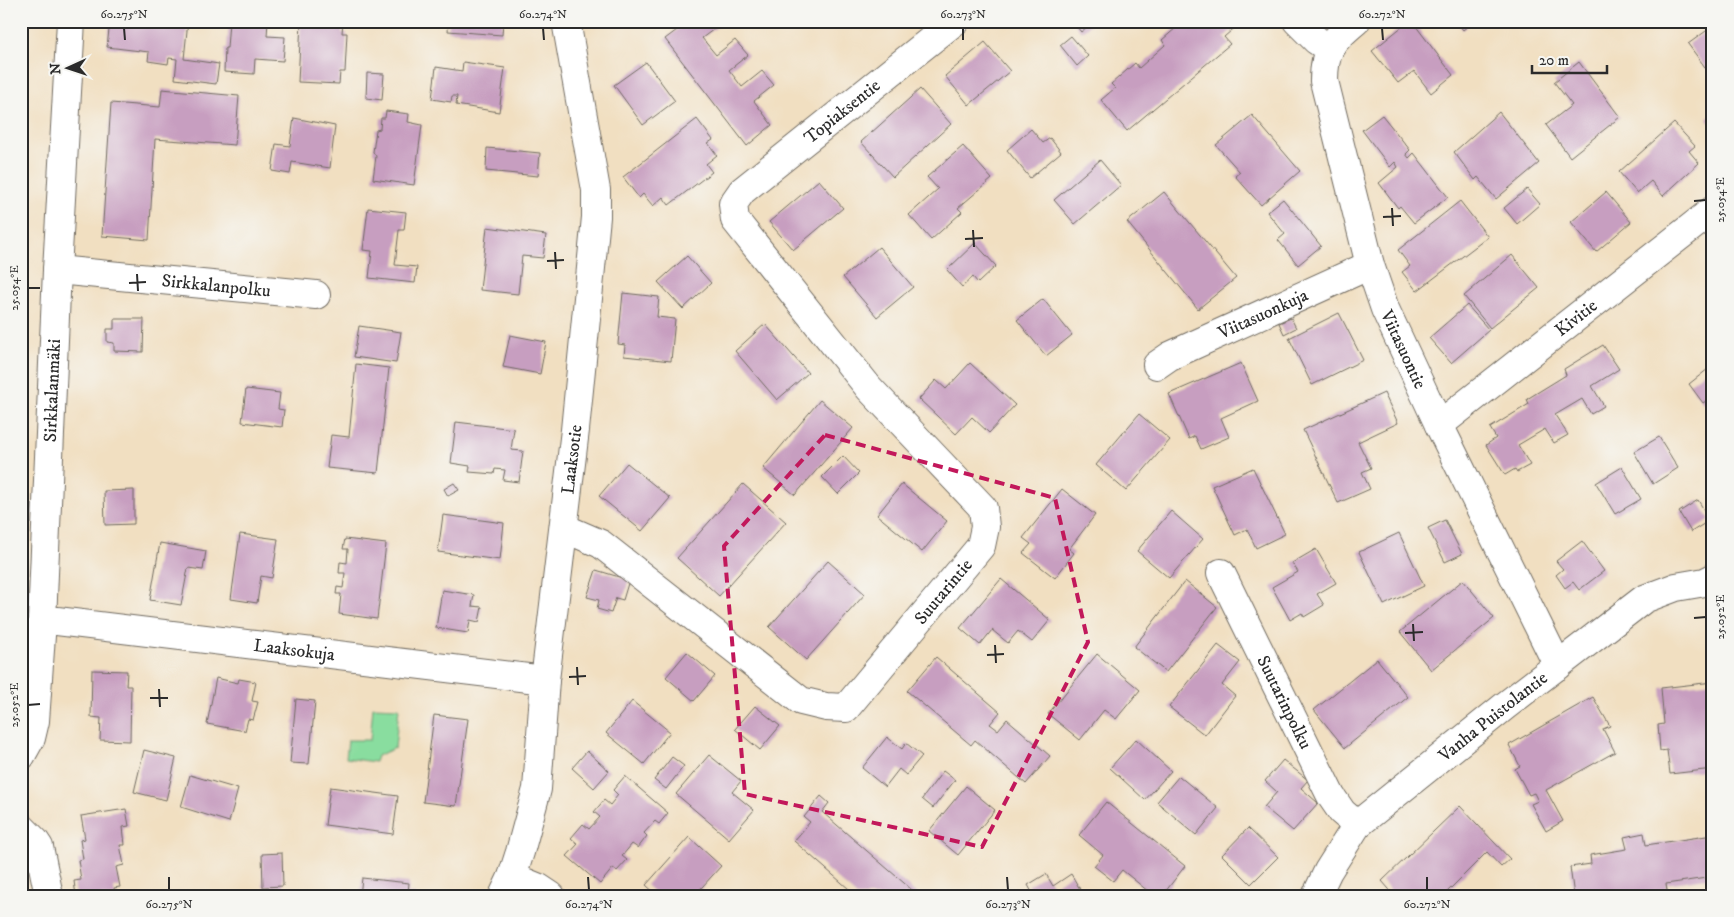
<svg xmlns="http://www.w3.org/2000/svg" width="1734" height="917" viewBox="0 0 1734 917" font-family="'IM FELL DW Pica',serif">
<rect width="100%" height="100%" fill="#f6f6f2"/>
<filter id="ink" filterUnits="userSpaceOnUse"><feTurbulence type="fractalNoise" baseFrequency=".02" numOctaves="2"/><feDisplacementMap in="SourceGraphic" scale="10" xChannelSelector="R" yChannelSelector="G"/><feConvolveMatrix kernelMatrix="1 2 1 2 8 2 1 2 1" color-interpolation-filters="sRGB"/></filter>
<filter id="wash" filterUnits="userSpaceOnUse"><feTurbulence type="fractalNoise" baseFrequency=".0096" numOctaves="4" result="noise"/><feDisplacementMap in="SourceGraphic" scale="20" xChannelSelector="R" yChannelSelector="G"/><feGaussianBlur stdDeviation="1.12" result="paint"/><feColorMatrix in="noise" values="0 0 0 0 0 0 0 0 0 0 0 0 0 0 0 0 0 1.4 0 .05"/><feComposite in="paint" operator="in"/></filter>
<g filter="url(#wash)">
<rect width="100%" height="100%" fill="#f1dfc1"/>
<path fill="#89dd9f" stroke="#5a8465" d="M373 707 399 708 395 748 377 756 375 762 346 758 348 740H370Z"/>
<g id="blocks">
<path fill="#c79ec0" d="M21 21H25L23 70H21Z
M110 21H188L184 59 219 64 216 84 175 79 177 59 169 58 168 64 148 61 149 52 107 47Z
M229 21H268L267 36 285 37 283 61 255 59 254 74 224 72 225 48H227Z
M301 21H343L342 33H347L345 72H340L339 84 298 82Z
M449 21H503L502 35 448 31Z
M689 21H719L721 24 702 38 716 55 735 40 748 55 729 70 742 87 762 71 774 85 754 101 772 125 747 146 665 39Z
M1072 21H1094L1081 32Z
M1184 21H1191L1193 24 1195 21H1237L1239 24 1224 37 1230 44 1127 131 1101 100 1115 88 1111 84 1135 63 1139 68 1165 45 1162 40Z
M1409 21H1412L1453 75 1431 93 1414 71 1398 83 1372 51Z
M1456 21H1474L1463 30Z
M1713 26V78L1688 44Z
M1071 36 1088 56 1077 66 1060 45Z
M985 42 1010 71 969 105 945 76Z
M463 62 505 68 499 112 456 105 457 96H452L451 102 432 99 436 67 462 71Z
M646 62 675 101 643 125 614 85Z
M1579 62 1620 117 1570 157 1546 125 1572 105 1554 82Z
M367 73 384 74 382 100 366 98Z
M162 89 239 96 235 145 155 139 149 240 102 236 111 103 160 107Z
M920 89 951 124 893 177 861 142Z
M386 111 409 114 408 122 422 125 414 185 373 179 376 156 373 152 376 130 380 129 381 118H385Z
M1499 112 1539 163 1496 199 1478 177 1475 180 1454 152Z
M1713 114V127L1707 119Z
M1252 115 1300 171 1261 205 1235 176 1240 172 1216 145Z
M1382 115 1410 150 1406 154 1409 158 1414 153 1448 197 1414 223 1400 206 1398 208 1379 183 1398 167 1395 162 1390 167 1362 130Z
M294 118 335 126 330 168 292 162 290 174 272 171 276 144 290 146Z
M697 119 713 140 708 143 717 155 706 164 712 172 669 205 663 197 653 206 643 194 639 198 623 177Z
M1674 123 1695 146 1689 151 1699 163 1663 196 1651 181 1637 193 1619 172Z
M1031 129 1043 143 1050 138 1061 152 1030 178 1007 150Z
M963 146 992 179 958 208 962 212 931 240 909 215 938 189 927 177Z
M487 148 540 153 538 176 486 171Z
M1100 160 1121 185 1075 224 1054 200Z
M819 180 843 208 793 250 769 222Z
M1527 189 1540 204 1517 224 1504 208Z
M1164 192 1236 278 1198 309 1127 222Z
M1606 192 1631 222 1596 252 1571 222Z
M1283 199 1321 246 1298 265 1278 240 1285 234 1267 212Z
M1460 201 1488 237 1417 291 1402 272 1410 266 1398 250Z
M368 208 406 212 404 230H399L395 265 417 267 415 283 369 278 372 251 363 250Z
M487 227 546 235 543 258 522 256 518 294 480 290Z
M975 243 996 266 978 283 973 277 962 287 947 270Z
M879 247 913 287 877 317 843 277Z
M1512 255 1539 288 1490 328 1464 296Z
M687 256 711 283 683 309 658 282Z
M623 293 659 297 657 317 675 319 671 361 624 356 625 345 618 344Z
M1043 299 1072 335 1046 356 1017 320Z
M1467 305 1489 330 1451 363 1429 338Z
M1339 313 1363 360 1312 385 1289 338Z
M1291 318 1296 328 1284 334 1279 323Z
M114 319H144L143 352 114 351V343L107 342V329H114Z
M765 324 808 373 777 400 735 351Z
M359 326 401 332 396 363 354 357Z
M510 335 546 342 540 374 503 367Z
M1603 345 1619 369 1592 386 1604 406 1591 414 1582 399 1555 415 1568 435 1554 443 1545 429 1518 445 1530 465 1517 472 1515 469 1505 475 1486 445 1496 438 1490 428 1529 404 1527 399 1566 375 1564 369Z
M970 363 1015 405 989 433 972 417 956 434 919 399 936 380 946 389Z
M1241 363 1258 401 1221 418 1229 437 1201 449 1195 436 1189 439 1169 394Z
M356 364 389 368 378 473 327 468 331 435 349 437Z
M1713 365V396L1703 403 1689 384Z
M246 389 280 393 278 409 284 410 282 427 242 422Z
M1384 393 1398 423 1358 442 1371 468 1362 472 1370 489 1338 503 1303 430Z
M820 400 853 428 795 495 763 468Z
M1139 414 1170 440 1126 491 1096 465Z
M456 422 514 429 511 450 523 451 519 482 503 480 505 470 495 469 494 474 469 472 470 466 451 463Z
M1659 437 1678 468 1653 484 1634 452Z
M843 456 859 473 838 494 822 477Z
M627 463 670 498 642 531 599 496Z
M1622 467 1641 499 1615 514 1596 483Z
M1253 468 1285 534 1256 548 1247 529 1235 535 1212 486Z
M454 483 459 490 448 496 444 489Z
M743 484 786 522 719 596 677 558Z
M902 484 947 521 922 552 877 515Z
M1062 489 1095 515 1069 549 1074 553 1055 578 1023 553 1031 544 1023 538Z
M134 490V524L105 525 104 491Z
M1698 500 1710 520 1691 532 1679 512Z
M1171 511 1203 539 1169 578 1137 551Z
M443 515 504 523 500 560 438 552Z
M1445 520 1462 554 1445 562 1428 528Z
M1399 533 1424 586 1384 605 1359 552Z
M240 534 278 539 272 578 261 576 257 603 231 599Z
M345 539 386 544 377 619 339 614 341 594H336L337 587 343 588 345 573H339L340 562 347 563 348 549H343Z
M1582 541 1604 571 1579 590 1573 582 1565 588 1556 575 1563 569 1556 561Z
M160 543 206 551 203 570 188 568 181 605 150 600Z
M1316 549 1336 583 1317 594 1324 605 1304 617 1302 613 1290 620 1272 587 1298 572 1292 563Z
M828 561 865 594 806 660 769 627Z
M596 570 629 580 623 600 616 598 611 613 597 609 599 600 587 597Z
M1001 579 1050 620 1032 642 1018 631 1008 643 992 630 980 645 960 628Z
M1463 580 1494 618 1431 670 1400 632Z
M1185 581 1217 607 1166 672 1134 647Z
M442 590 474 595 472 606 482 607 479 622 470 620 468 633 436 628Z
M1218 645 1240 662 1222 685 1235 696 1205 735 1169 707Z
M687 652 715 676 694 701 666 677Z
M1097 654 1140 690 1116 719 1104 710 1080 740 1048 714Z
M936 657 1000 712 990 724 998 730 1007 719 1050 756 1026 784 975 740 971 745 907 691Z
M1377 659 1408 697 1345 748 1314 710Z
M92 670 127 671 126 686H131L130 741 100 740 101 718 91 717Z
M216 678 238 683 239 679 256 682 252 701 258 702 253 720 248 719 245 731 207 724Z
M1713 682V769L1670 774 1667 750 1660 751 1658 725 1664 724 1661 688Z
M1593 697 1610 726 1603 729 1615 752 1546 790 1563 821 1546 831 1531 804 1538 801 1534 793 1529 795 1515 769 1520 766 1509 745Z
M296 699 315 701 309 764 290 763Z
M632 701 670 732 644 764 606 733Z
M755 706 780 726 760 750 735 729Z
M434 715 468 719 456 806 423 802Z
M887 737 902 749 906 743 922 756 906 775 899 769 885 787 862 768Z
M1136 739 1171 771 1145 800 1110 768Z
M144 750 176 758 166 800 134 792Z
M587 751 609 771 594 788 572 768Z
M709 755 741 781 732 792 754 810 729 839 676 794Z
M672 757 684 766 666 789 654 780Z
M1283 760 1308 780 1301 788 1318 803 1293 831 1264 807 1277 792 1265 781Z
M943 771 955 780 933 808 922 799Z
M190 775 238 789 229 822 181 807Z
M625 776 668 813 659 824 655 821 644 833 647 836 638 848 632 844 622 856 627 860 617 871 613 868 600 884 567 856 578 844 571 838 583 824 589 829 600 817 594 812 604 800 610 805 618 795 613 790Z
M1179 776 1218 808 1196 835 1157 802Z
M966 786 995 810 958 855 929 831Z
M330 787 398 796 393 834 325 825Z
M821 796 829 803 822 812 919 896H857L794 841 810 822 804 817Z
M1106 802 1185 866 1162 896H1154L1122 870 1113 881 1094 866 1103 855 1079 835Z
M1460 806 1510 859 1501 867 1487 852 1443 896H1395L1382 881Z
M126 809 129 826 123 827 125 845H120L124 865 116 867 120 887 114 888 115 896H76L74 881 81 880 78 860 83 859 80 840 85 839 81 816Z
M1248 828 1278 857 1251 884 1222 855Z
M1644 833 1646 845 1713 835V877L1666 884 1668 896H1619V892L1596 896H1574L1570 867 1591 864 1590 855 1627 849 1624 837Z
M689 837 721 866 694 896H658L646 885Z
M282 853 283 886 263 887 262 854Z
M21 870 27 880 21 884Z
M1046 874 1053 886 1071 874 1084 896H1034L1028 885Z
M362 878 409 883 408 894H415V896H360Z"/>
</g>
</g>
<g filter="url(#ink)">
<use href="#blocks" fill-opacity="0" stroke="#706a60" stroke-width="1"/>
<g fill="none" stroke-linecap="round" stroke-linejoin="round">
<g stroke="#706a60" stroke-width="30">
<g id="minor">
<path d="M1297 21 1316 40 1328 48"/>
<path id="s1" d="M1356 21C1332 41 1324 49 1324 81L1370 265 1385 309 1439 425 1558 666"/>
<path id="s2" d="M57 270 316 295"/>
<path id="s3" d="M1157 365 1170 356 1194 345 1370 265"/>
<path id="s4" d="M1439 425 1713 210"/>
<path id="s5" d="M564 528 601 544 801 701 826 707 846 708 981 546 985 527 983 508 869 388 735 220 733 204 742 191 955 21"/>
<path id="s6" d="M1221 573 1331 796 1342 812 1357 825"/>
<path id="s7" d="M42 621H57L545 680"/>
<path id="s8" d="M21 756 31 738 35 721 42 621 57 270 71 21"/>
<path d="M21 827 35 841 39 847 49 896"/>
<path d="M512 877 539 888 551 896"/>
<path id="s9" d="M503 896 512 877 520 852 537 789 545 680 575 430 596 217V190L566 21"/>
<path id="s10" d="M1316 896 1328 871 1357 825 1505 706 1644 599 1676 587 1705 582 1713 578"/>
</g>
</g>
<use href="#minor" stroke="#fff" stroke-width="28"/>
</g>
</g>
<path fill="none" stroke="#c2185b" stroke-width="4" stroke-dasharray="10 6" stroke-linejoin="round" d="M825 435 1055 498 1088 642 982 847 745 794 724 546Z"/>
<path fill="none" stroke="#2b2b2b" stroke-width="2" d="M124 28 125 40M543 28 544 40M963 28V40M1382 28 1383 40M1694 201 1706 200M1392 208 1393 226M1383 217 1401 216M973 230 974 247M965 239 983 238M555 252 556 269M547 261 564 260M137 274 138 291M129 283 146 282M28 288H40M1694 618 1706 617M1413 624 1414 641M1405 633 1423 632M995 645 996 663M987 655 1004 654M577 667 578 685M569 677 586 676M159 689 160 707M150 698H168M28 705 40 704M169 877V890M588 877 589 890M1007 877 1008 890M1427 877V890"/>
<g text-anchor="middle" stroke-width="4" stroke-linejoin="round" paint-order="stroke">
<g font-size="18" fill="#2b2b2b" stroke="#f6f6f2">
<text dy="6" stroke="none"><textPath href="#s5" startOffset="1130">Topiaksentie</textPath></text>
<text dy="6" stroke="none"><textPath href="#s2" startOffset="160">Sirkkalanpolku</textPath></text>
<text dy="6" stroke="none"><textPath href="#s3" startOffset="118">Viitasuonkuja</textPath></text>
<text dy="6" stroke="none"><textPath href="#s4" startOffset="174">Kivitie</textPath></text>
<text dy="6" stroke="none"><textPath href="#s1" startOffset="352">Viitasuontie</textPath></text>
<text dy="6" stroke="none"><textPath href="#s8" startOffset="369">Sirkkalanmäki</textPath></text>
<text dy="6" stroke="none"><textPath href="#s9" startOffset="444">Laaksotie</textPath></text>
<text dy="6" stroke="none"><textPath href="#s5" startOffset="492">Suutarintie</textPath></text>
<text dy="6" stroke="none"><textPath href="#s7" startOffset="254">Laaksokuja</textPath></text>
<text dy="6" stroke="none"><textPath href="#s6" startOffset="144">Suutarinpolku</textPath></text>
<text dy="6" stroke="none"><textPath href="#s10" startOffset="256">Vanha Puistolantie</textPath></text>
</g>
</g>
<rect width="1734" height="917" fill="none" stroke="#f6f6f2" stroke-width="55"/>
<g transform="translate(68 68) rotate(267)" stroke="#f6f6f2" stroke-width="4" paint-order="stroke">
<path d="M0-4L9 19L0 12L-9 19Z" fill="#2b2b2b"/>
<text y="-8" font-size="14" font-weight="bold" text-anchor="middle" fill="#2b2b2b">N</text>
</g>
<path d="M1532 65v8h75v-8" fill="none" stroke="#2b2b2b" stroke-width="2.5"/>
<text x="1539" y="65" font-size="15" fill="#2b2b2b" stroke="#f6f6f2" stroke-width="4" paint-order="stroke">20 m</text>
<rect x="28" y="28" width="1678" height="862" fill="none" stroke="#2b2b2b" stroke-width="2"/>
<g font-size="12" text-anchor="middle" fill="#2b2b2b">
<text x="124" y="18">60.275°N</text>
<text x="543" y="18">60.274°N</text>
<text x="963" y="18">60.273°N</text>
<text x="1382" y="18">60.272°N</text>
<text transform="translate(1720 200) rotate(-90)" y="4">25.054°E</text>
<text transform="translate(14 288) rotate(-90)" y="4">25.054°E</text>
<text transform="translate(1720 617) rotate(-90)" y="4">25.052°E</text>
<text transform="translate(14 705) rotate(-90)" y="4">25.052°E</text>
<text x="169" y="908">60.275°N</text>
<text x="589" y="908">60.274°N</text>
<text x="1008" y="908">60.273°N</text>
<text x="1427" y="908">60.272°N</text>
</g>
</svg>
